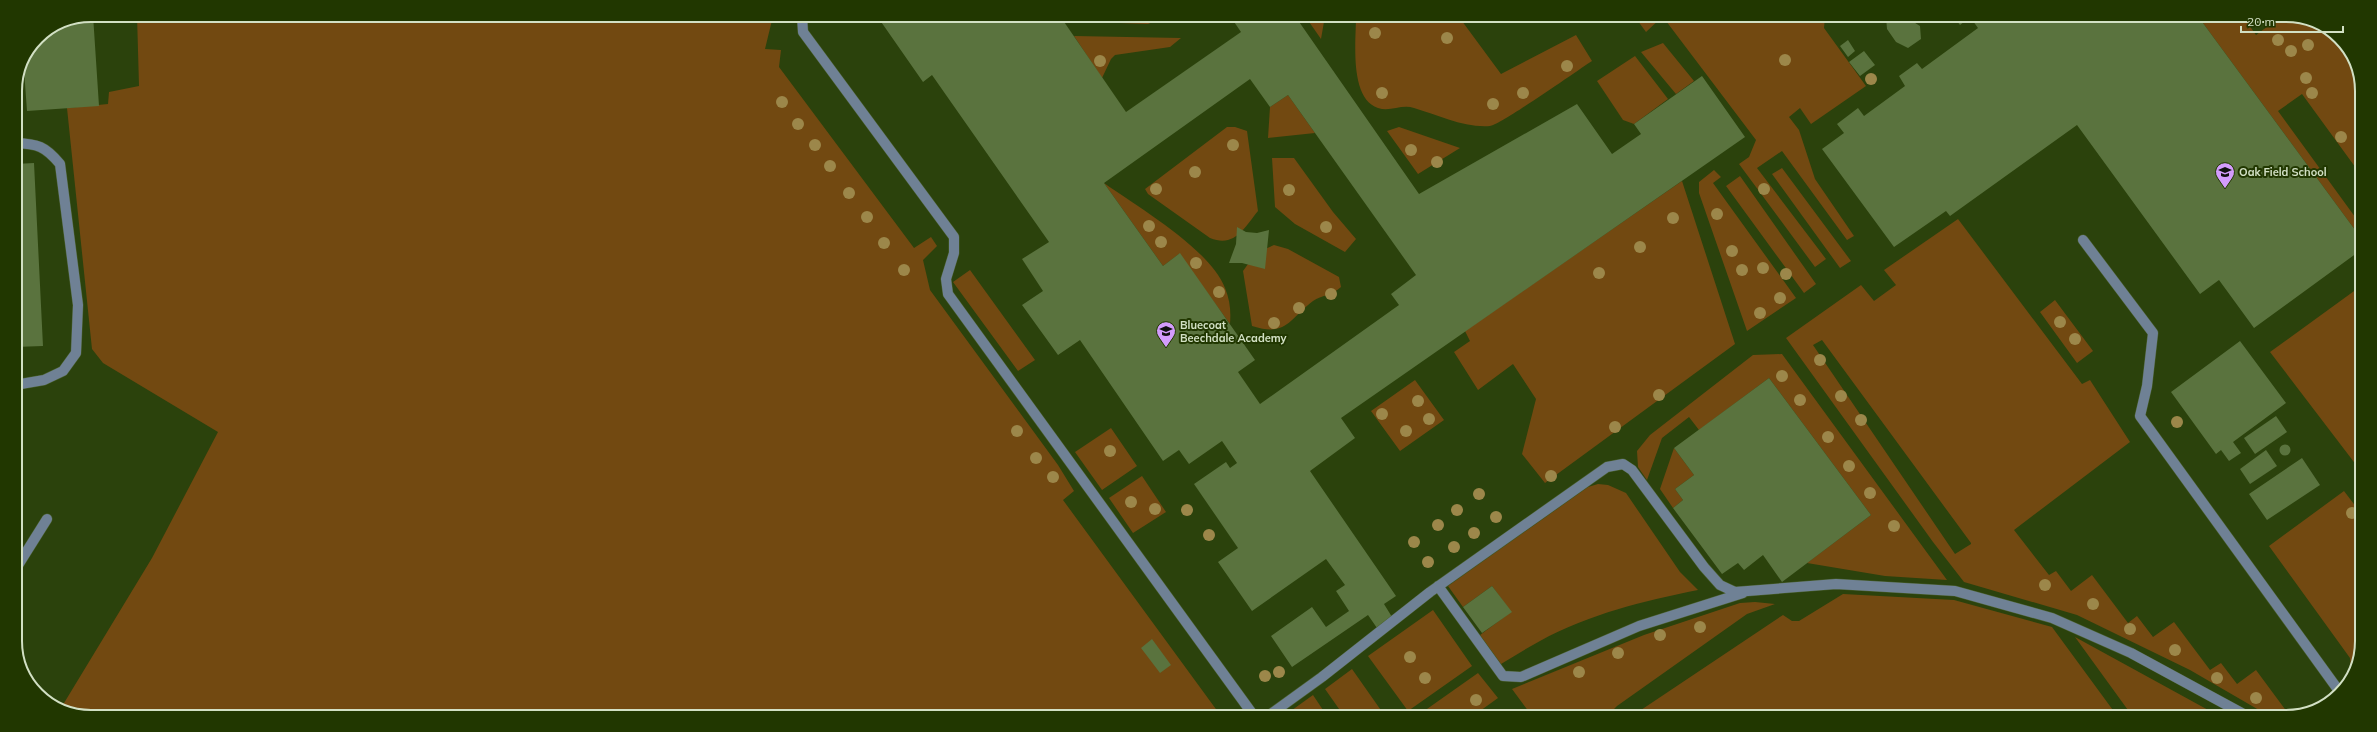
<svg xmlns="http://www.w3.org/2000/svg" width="2377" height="732" viewBox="0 0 2377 732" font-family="Mulish,sans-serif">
<rect width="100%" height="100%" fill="#2b420c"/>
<path fill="#724911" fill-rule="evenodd" d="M137 15 773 16 765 49 781 50 779 67 914 248 931 237 937 246 923 260 930 290 1058 465 1074 491 1063 500 1221 716 71 714 61 708 152 558 218 432 103 363 92 349 67 108 108 104 109 92 139 86Z
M1060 16H1162L1158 20 1148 24 1063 21Z
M1305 16H1325L1321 39Z
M1356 17H1459L1501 74 1576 35 1592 61C1578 70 1499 126 1490 126 1464 128 1438 115 1414 108 1402 104 1390 112 1378 108 1349 98 1356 41 1356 17Z
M1635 17H1662L1646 32Z
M1663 17H1825L1824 28 1866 86 1811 124 1800 108 1789 117 1799 130 1815 179 1854 236 1847 240 1782 151 1757 168 1826 259 1815 267 1739 164 1749 157 1756 140Z
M2202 18H2244L2256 35 2279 18H2306L2346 44 2362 86 2361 175 2302 94 2278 111 2358 221 2361 219V238L2200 19Z
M1074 36 1181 38 1170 47 1115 55 1111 59 1102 78Z
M1663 43 1694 81 1676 94 1641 52Z
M1635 56 1668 99 1634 124 1623 120 1597 81Z
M1288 95 1315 133 1268 138 1270 107Z
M1227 127H1235L1247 131 1258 211C1244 228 1235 248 1210 238L1148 194 1145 189Z
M1399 127 1460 148 1418 174 1387 131Z
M1272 158H1294L1333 212 1356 239 1345 252 1295 224 1275 207Z
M1782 168 1851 261 1840 268 1772 174Z
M1714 170 1721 177 1713 183 1796 298 1747 331 1699 193V182Z
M1740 176 1816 284 1804 293 1726 186Z
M1682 181 1735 344 1545 483 1522 454 1536 399 1513 364 1478 390 1454 352 1470 341 1465 331Z
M1104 183C1138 207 1210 249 1225 288 1230 300 1231 311 1230 324L1179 254 1163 266Z
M1958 219 2082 384 2090 380 2130 442 2014 530 2049 575 2056 571 2071 591 2092 575 2128 623 2137 616 2153 637 2174 622 2210 670 2221 663 2237 684 2256 670 2290 716 2271 717 2190 670 2077 615 1964 582 1933 542 1786 338 1861 285 1874 301 1896 285 1884 270ZM1822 340 1971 543V544L1955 554 1813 345Z
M1274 245 1288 249 1339 277 1341 287C1331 296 1322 295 1313 301 1288 320 1287 337 1252 326L1243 271 1256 253Z
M970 270 1035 360 1018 371 953 282Z
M2361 286 2360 470 2270 352Z
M2055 300 2093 351 2077 363 2040 312Z
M1782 354 1947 580 1885 576 1807 563 1871 515 1769 378 1699 430 1689 417 1662 438 1647 480 1638 467 1637 451 1650 435 1753 355Z
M1415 380 1444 420 1400 451 1371 411Z
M1111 428 1137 466 1102 490 1075 452Z
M1674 448 1694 475 1675 489 1683 500 1673 508 1660 489Z
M1142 476 1166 512 1133 533 1109 498Z
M1598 484 1608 485 1626 493 1680 572 1698 590C1644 601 1589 614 1540 641 1527 648 1514 656 1501 664L1480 635 1511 612 1492 586 1463 607 1448 586 1588 487Z
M2344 491 2360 512 2359 661 2351 674 2350 658 2269 546Z
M1843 594 1954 600 2052 627 2118 717 1632 716 1783 615 1792 621H1799Z
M1755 602 1775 604 1747 614 1617 706 1607 716H1532L1512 689 1644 635 1740 603Z
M1433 610 1472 666 1408 711 1368 656Z
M2075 637 2221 717H2133Z
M1352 669 1385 716H1344L1325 689Z
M1478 673 1498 698 1473 716H1417Z
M1313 695 1327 716H1290L1288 713Z"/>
<path fill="#5a733e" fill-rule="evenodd" d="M93 15 99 106 27 111 24 70 19 71 21 62 37 37 62 21Z
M877 16H1060L1126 112 1241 32 1230 16H1295L1419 194 1577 104 1612 154 1641 134 1634 124 1702 76 1745 137 1341 418 1355 438 1310 471 1396 596 1384 604 1392 617 1377 628 1368 615 1292 667 1271 636 1312 607 1326 627 1349 611 1336 591 1345 585 1326 559 1252 611 1218 562 1238 548 1194 484 1226 462 1230 468 1237 463 1222 441 1189 464 1179 450 1163 461 1080 340 1058 355 1022 305 1043 291 1022 259 1049 242 932 75 923 82ZM1250 79 1270 107 1288 95 1416 275 1391 294 1399 305 1260 404 1238 372 1255 360 1180 253 1163 266 1104 183Z
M1886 17H1911L1912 21 1920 26 1921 39 1908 48 1896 42 1887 29Z
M1954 17H1970L1960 25Z
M1970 17 2202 18 2200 19 2361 238V250L2254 328 2219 280 2200 294 2077 125 1950 216 1946 211 1894 247 1822 149 1844 133 1837 124 1858 108 1864 116 1905 86 1899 76 1917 63 1922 69 1978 28Z
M1848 40 1855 51 1848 57 1840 46Z
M1864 51 1875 65 1860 76 1849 62Z
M34 163 43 346 15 347V164Z
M1237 227 1246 232 1257 233 1269 230 1265 269 1242 263H1229L1236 244Z
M2240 341 2286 403 2233 442 2241 453 2229 461 2221 450 2216 454 2171 392Z
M1769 378 1871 515 1782 582 1763 555 1744 570 1738 563 1722 574 1673 508 1683 500 1675 489 1694 475 1674 448Z
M2276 416 2287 432 2255 454 2244 438Z
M2279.5 450a5.5 5.5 0 1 1 11 0a5.5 5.5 0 1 1-11 0Z
M2266 450 2277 466 2250 484 2240 469Z
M2302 458 2320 485 2267 520 2249 494Z
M1492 586 1512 612 1482 633 1463 607Z
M1152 639 1171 665 1160 673 1141 648Z"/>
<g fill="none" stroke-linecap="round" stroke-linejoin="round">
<g stroke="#495e2d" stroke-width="11">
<path id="minor" d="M802 16 803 32 954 237V253L946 279 948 294 1254 716
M15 143C38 144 45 146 60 164L78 305 76 353 63 371 44 380 15 385
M2083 240 2153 333 2147 386 2140 416 2339 691
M15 570 47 519
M1438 586 1503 676 1521 677 1639 626 1743 593
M1268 716 1322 677 1430 592 1607 467 1623 464 1632 470 1704 567 1720 585 1735 592 1836 584 1955 591 2052 618 2131 653 2249 717"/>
</g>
<use href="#minor" stroke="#6f8195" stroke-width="10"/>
</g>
<g fill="#9c874a">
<circle cx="1375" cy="33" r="6"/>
<circle cx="1447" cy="38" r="6"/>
<circle cx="2278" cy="40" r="6"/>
<circle cx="2308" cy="45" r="6"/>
<circle cx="2291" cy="51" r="6"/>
<circle cx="1785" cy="60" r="6"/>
<circle cx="1100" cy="61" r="6"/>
<circle cx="1567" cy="66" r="6"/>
<circle cx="2306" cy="78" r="6"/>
<circle cx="1871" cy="79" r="6"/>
<circle cx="1382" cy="93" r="6"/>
<circle cx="1523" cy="93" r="6"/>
<circle cx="2312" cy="93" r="6"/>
<circle cx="782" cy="102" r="6"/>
<circle cx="1493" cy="104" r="6"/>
<circle cx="798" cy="124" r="6"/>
<circle cx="2341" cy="137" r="6"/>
<circle cx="815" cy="145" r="6"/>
<circle cx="1233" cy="145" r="6"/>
<circle cx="1411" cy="150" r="6"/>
<circle cx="1437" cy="162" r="6"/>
<circle cx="830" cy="166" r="6"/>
<circle cx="1195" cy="172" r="6"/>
<circle cx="1156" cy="189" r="6"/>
<circle cx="1764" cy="189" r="6"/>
<circle cx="1289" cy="190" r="6"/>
<circle cx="849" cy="193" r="6"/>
<circle cx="1717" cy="214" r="6"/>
<circle cx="867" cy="217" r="6"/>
<circle cx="1673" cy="218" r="6"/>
<circle cx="1149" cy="226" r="6"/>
<circle cx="1326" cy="227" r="6"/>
<circle cx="1161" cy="242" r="6"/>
<circle cx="884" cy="243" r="6"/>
<circle cx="1640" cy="247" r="6"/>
<circle cx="1732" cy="251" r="6"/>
<circle cx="1196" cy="263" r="6"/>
<circle cx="1763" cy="268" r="6"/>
<circle cx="904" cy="270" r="6"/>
<circle cx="1742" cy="270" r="6"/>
<circle cx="1599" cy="273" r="6"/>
<circle cx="1786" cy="274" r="6"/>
<circle cx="1219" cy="292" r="6"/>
<circle cx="1331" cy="294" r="6"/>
<circle cx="1780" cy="298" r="6"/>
<circle cx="1299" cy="308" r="6"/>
<circle cx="1760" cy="313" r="6"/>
<circle cx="2060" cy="322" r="6"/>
<circle cx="1274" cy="323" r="6"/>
<circle cx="2075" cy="339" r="6"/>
<circle cx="1820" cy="360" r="6"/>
<circle cx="1782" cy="376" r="6"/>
<circle cx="1659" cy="395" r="6"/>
<circle cx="1841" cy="396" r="6"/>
<circle cx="1800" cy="400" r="6"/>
<circle cx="1418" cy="401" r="6"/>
<circle cx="1382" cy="414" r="6"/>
<circle cx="1429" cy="419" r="6"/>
<circle cx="1861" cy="420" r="6"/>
<circle cx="2177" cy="422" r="6"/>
<circle cx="1615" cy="427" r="6"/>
<circle cx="1017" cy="431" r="6"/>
<circle cx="1406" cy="431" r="6"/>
<circle cx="1828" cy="437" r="6"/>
<circle cx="1110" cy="451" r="6"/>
<circle cx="1036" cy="458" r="6"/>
<circle cx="1849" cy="466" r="6"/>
<circle cx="1551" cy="476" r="6"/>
<circle cx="1053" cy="477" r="6"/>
<circle cx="1870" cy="493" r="6"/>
<circle cx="1479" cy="494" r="6"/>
<circle cx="1131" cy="502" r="6"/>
<circle cx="1155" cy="509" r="6"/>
<circle cx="1187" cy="510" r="6"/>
<circle cx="1457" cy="510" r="6"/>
<circle cx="2352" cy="513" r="6"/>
<circle cx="1496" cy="517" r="6"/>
<circle cx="1438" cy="525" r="6"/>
<circle cx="1894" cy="526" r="6"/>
<circle cx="1474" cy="533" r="6"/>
<circle cx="1209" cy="535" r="6"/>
<circle cx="1414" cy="542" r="6"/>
<circle cx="1454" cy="547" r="6"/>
<circle cx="1428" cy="562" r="6"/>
<circle cx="2045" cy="585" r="6"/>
<circle cx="2093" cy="604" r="6"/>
<circle cx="1700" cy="627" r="6"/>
<circle cx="2130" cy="629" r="6"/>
<circle cx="1660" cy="635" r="6"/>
<circle cx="2175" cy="650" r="6"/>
<circle cx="1618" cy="653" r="6"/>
<circle cx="1410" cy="657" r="6"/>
<circle cx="1279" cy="672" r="6"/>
<circle cx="1579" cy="672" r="6"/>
<circle cx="1265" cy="676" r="6"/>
<circle cx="1425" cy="678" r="6"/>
<circle cx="2217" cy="678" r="6"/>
<circle cx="2256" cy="698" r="6"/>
<circle cx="1476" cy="700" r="6"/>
</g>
<defs>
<g id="school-pin" transform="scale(1)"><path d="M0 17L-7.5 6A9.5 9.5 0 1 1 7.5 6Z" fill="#d39cfc" stroke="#213700"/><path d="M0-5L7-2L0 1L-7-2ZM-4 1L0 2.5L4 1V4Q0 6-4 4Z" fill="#111"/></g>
</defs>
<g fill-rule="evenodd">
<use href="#school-pin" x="2225" y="172"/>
<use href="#school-pin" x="1166" y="331"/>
</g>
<g text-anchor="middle" stroke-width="4" stroke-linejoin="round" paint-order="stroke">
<g font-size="11" font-weight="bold" fill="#d2e0c4" stroke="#213700" text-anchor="start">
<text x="2239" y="176">Oak Field School</text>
<text x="1180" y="329">Bluecoat<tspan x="1180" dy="13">Beechdale Academy</tspan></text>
</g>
</g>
<path d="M0 0H2377V732H0ZM91 22H2286A69 69 0 0 1 2355 91V641A69 69 0 0 1 2286 710H91A69 69 0 0 1 22 641V91A69 69 0 0 1 91 22Z" fill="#213700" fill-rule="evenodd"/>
<path fill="none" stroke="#d2e0c4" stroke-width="2" d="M91 22H2286A69 69 0 0 1 2355 91V641A69 69 0 0 1 2286 710H91A69 69 0 0 1 22 641V91A69 69 0 0 1 91 22Z"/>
<path d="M2241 26v6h102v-6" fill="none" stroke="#d2e0c4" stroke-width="2"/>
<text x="2247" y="26" font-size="12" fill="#d2e0c4" stroke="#213700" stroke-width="3" paint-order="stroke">20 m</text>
</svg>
